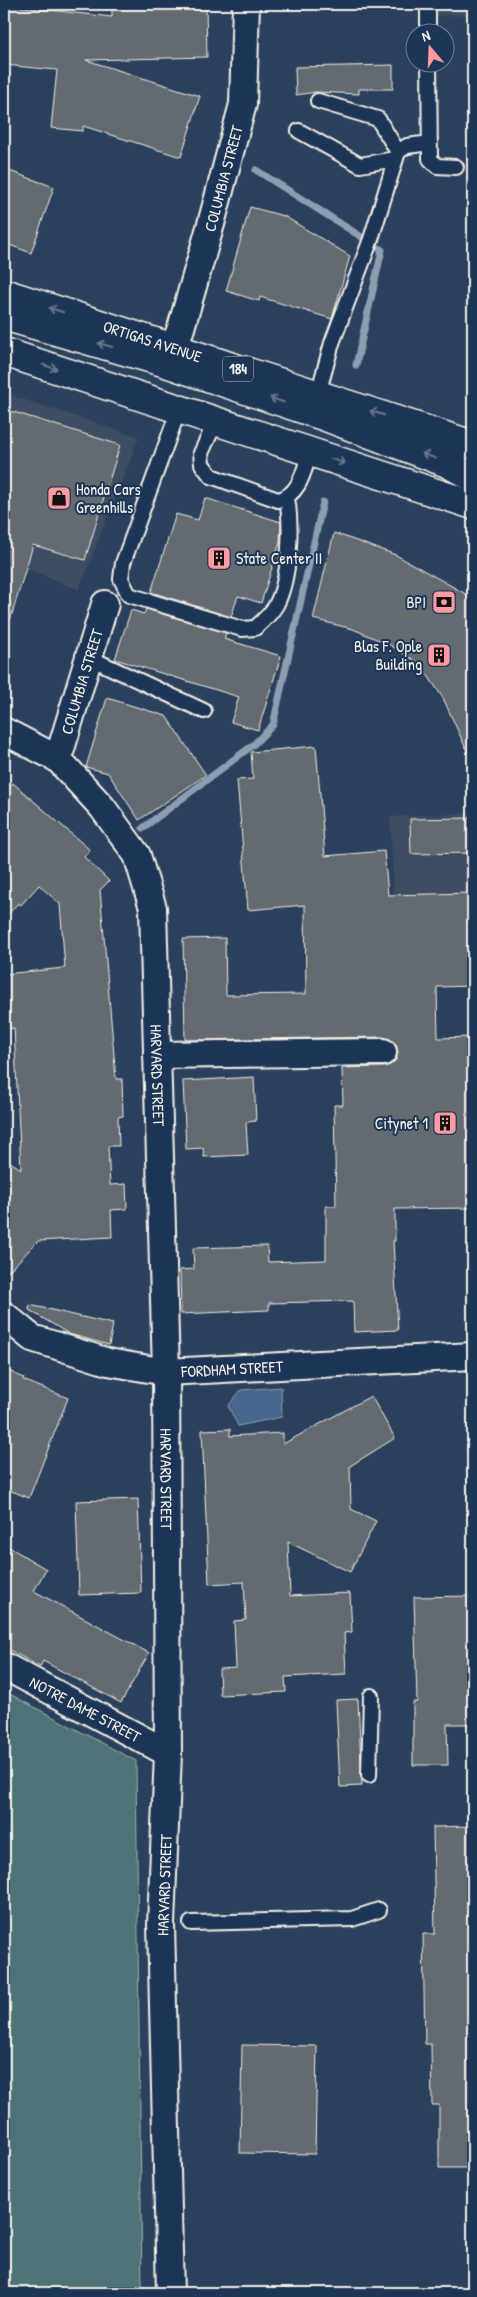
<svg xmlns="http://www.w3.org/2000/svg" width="477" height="2297" viewBox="0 0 477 2297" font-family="'Patrick Hand',sans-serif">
<rect width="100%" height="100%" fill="#2b405c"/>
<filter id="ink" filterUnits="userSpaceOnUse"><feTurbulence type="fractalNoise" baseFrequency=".02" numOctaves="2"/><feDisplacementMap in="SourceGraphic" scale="10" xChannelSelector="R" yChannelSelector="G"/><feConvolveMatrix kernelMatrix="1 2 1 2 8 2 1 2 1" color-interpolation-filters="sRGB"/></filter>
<g filter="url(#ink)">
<path fill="#3c4d62" d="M434 4H473V15L435 16Z
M4 393 139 437 79 590 4 559Z
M473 813V933L395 936 390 817Z"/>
<path fill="#4e7376" stroke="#a1b2af" d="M4 1691 136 1761 142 2293H4Z"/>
<path fill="#46668c" stroke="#8c9eb1" d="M281 1387 282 1417 238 1426 228 1406 241 1390Z"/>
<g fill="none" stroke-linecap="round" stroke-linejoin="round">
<path stroke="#8c9eb1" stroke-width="7" d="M256 170 382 250 356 365
M143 828 253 745 273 725 323 502"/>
</g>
<path fill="#636a6f" stroke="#f4f1e8" d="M112 4H206L207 57 86 60 200 96 181 157 83 126V131L51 128 57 70 4 65V5L112 17Z
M393 65V89H359V94L316 92 296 95 295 67Z
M4 169 54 187 31 253 4 243Z
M250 207 284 216 350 256 332 319 260 297 259 301 226 291Z
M4 409 120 445 85 560 33 545 8 627H4Z
M205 498 281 522 280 542 261 603 238 596 231 617 151 592 176 514 198 520Z
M334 533 396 555 473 598V764L443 698 420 664 390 645 353 629 313 619Z
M146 609 226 633 224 639 281 656 258 730 231 722 239 697 115 659 131 610 144 614Z
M107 698 166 716 206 775 139 820 108 773 86 767Z
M316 746 325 856 384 851 388 895 473 893V986L437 987 438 1038 473 1037V1208L395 1209V1241H393L398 1330 354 1332 353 1301 269 1303V1310L181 1314 180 1270 194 1269 193 1248 267 1246 268 1262 326 1260V1206H336L334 1105H343L342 1068 384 1067 390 1065 396 1060 398 1052 396 1044 390 1039 383 1037 185 1040 183 939 225 938 226 995 306 994 305 905 248 910 237 780 253 779 251 752Z
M13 783 90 850 84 857 109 881 100 890 116 1079H122L123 1116 118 1117 119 1146H108L110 1185 126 1184 127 1209 111 1210 112 1237 38 1241 4 1276V1158L21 1169 14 1028 4 1029V974L65 968 60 904 39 885 21 905 18 903 4 919V793Z
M473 818V853L411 854 410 819Z
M254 1077 256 1121 246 1122 248 1155 204 1157 203 1148 186 1149 183 1081Z
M30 1305 113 1324 109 1345 69 1334 29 1310Z
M4 1369 24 1378 23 1380 68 1398 29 1498 4 1488Z
M371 1396 395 1438 350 1466 351 1509 376 1521 350 1572 288 1542 290 1596 350 1593 352 1632 344 1633 346 1674 285 1677 286 1692 220 1695 219 1669 236 1668 234 1621 246 1620 244 1582 209 1584 202 1430 230 1429V1436L283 1433V1444Z
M138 1499 141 1593 79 1595 76 1501Z
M4 1544 46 1569 34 1591 149 1653 121 1703 43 1661 40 1667 4 1647Z
M473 1596V1724H447L448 1765H413V1702H417L414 1597Z
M358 1699 362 1786 340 1787 336 1700Z
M473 1826V2168H439V2105H432L431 2044H425L423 1934H435L433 1827Z
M242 2045 317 2046 315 2154 240 2153Z"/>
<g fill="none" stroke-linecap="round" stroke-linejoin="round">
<g stroke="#f4f1e8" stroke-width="18">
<path id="lane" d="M428 4V32
M429 62 430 159 437 166 456 167
M318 101 378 119 398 152
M299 131 360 165 395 159
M318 394 332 343 371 239 398 152 407 146 430 143
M179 409 123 563 121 579 129 595 242 629 255 628C262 622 271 614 276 605 290 579 292 526 287 498
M216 421 201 453 202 464 211 476 278 500C300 495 304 470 310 452
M90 658 204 711
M369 1775 371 1696
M191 1923 352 1919 379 1910"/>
</g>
<g stroke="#f4f1e8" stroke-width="30">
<g id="street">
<path id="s1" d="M173 349 181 328 211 224 243 104 246 4"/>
<path id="s2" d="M4 731 58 759 102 807 137 855 153 908 166 1372 168 1753 161 1924 170 2293"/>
<path id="s3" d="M58 759 105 604"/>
<path d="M157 1055 383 1052"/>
<path id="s4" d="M4 1315 32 1338 108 1362 166 1372 473 1356"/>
<path id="s5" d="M4 1666 168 1753"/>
</g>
</g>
<g stroke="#f4f1e8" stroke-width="31">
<g id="primary">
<path id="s6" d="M4 293 473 445"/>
<path d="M4 352 473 505"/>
</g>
</g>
<g stroke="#f4f1e8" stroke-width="31">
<path id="highway" d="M4 316 163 362 323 416 447 463 473 477"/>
</g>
<use href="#lane" stroke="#1d3557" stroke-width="14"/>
<use href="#street" stroke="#1d3557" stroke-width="26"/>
<use href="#primary" stroke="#1d3557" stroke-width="28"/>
<use href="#highway" stroke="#1d3557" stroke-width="28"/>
</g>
<defs><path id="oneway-shaft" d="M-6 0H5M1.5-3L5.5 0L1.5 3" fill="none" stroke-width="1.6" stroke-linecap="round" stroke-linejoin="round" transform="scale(1.25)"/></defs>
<g stroke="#68778a">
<use href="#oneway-shaft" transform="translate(56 310) rotate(-162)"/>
<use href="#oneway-shaft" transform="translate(105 345) rotate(-164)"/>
<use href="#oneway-shaft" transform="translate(50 367) rotate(18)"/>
<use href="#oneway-shaft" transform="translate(277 400) rotate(-161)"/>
<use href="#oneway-shaft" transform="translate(377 413) rotate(-162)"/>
<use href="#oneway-shaft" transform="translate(429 456) rotate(-159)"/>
<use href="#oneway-shaft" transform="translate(338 461) rotate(18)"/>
</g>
</g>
<defs>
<g id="shop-square" transform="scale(1.25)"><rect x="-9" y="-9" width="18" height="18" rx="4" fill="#ff9aa2" stroke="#1d3557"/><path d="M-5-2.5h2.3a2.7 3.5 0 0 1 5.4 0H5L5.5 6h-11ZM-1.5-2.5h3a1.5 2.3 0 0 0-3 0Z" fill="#111"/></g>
<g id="building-square" transform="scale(1.25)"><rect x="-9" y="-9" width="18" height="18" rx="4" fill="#ff9aa2" stroke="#1d3557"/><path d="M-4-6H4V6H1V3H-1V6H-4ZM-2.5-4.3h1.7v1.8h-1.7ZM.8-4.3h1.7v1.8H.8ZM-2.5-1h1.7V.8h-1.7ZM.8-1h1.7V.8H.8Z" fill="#111"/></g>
<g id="bank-square" transform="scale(1.25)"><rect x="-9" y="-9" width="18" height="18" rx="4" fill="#ff9aa2" stroke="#1d3557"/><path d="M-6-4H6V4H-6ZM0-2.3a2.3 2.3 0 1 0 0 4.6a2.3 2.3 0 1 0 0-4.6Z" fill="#111"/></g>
</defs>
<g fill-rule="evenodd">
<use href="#shop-square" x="59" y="498"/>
<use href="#building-square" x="219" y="558"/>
<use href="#bank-square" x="444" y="602"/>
<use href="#building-square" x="439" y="655"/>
<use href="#building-square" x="445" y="1123"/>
</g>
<g text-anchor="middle" stroke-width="4" stroke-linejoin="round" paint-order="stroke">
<rect fill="#1d3557" stroke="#b4b9bc" stroke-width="1" x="223" y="356.5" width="30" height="25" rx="4"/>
<g font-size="15" font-weight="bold" fill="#f4f1e8">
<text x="238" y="374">184</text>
</g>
<g font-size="16" fill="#f4f1e8" stroke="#1d3557">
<text dy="6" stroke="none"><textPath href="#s1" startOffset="178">COLUMBIA STREET</textPath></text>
<text dy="6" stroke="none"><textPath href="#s6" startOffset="156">ORTIGAS AVENUE</textPath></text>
<text dy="6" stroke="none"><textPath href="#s3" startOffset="81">COLUMBIA STREET</textPath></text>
<text dy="6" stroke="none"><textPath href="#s2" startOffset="408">HARVARD STREET</textPath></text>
<text dy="6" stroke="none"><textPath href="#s4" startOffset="241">FORDHAM STREET</textPath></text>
<text dy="6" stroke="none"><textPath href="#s2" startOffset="812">HARVARD STREET</textPath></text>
<text dy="6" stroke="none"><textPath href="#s5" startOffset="92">NOTRE DAME STREET</textPath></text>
<text transform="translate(164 1885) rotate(-88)" y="6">HARVARD STREET</text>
</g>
<g font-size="16" fill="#f4f1e8" stroke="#1d3557" text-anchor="end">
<text x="76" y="495" text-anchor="start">Honda Cars<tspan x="76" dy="18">Greenhills</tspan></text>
<text x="236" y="564" text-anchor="start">State Center II</text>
<text x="426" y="608">BPI</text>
<text x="422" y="652">Blas F. Ople<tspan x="422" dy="18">Building</tspan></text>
<text x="428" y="1129">Citynet 1</text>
</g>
</g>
<rect width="477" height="2297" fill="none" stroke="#1d3557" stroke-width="20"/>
<rect x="10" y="10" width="457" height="2277" fill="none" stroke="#f4f1e8" stroke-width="2" filter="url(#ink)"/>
<g transform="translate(430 48) rotate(341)"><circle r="24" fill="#1d3557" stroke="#738091"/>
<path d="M0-4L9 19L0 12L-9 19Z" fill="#ff9aa2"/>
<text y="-8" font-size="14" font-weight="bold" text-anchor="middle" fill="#f4f1e8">N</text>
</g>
</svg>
